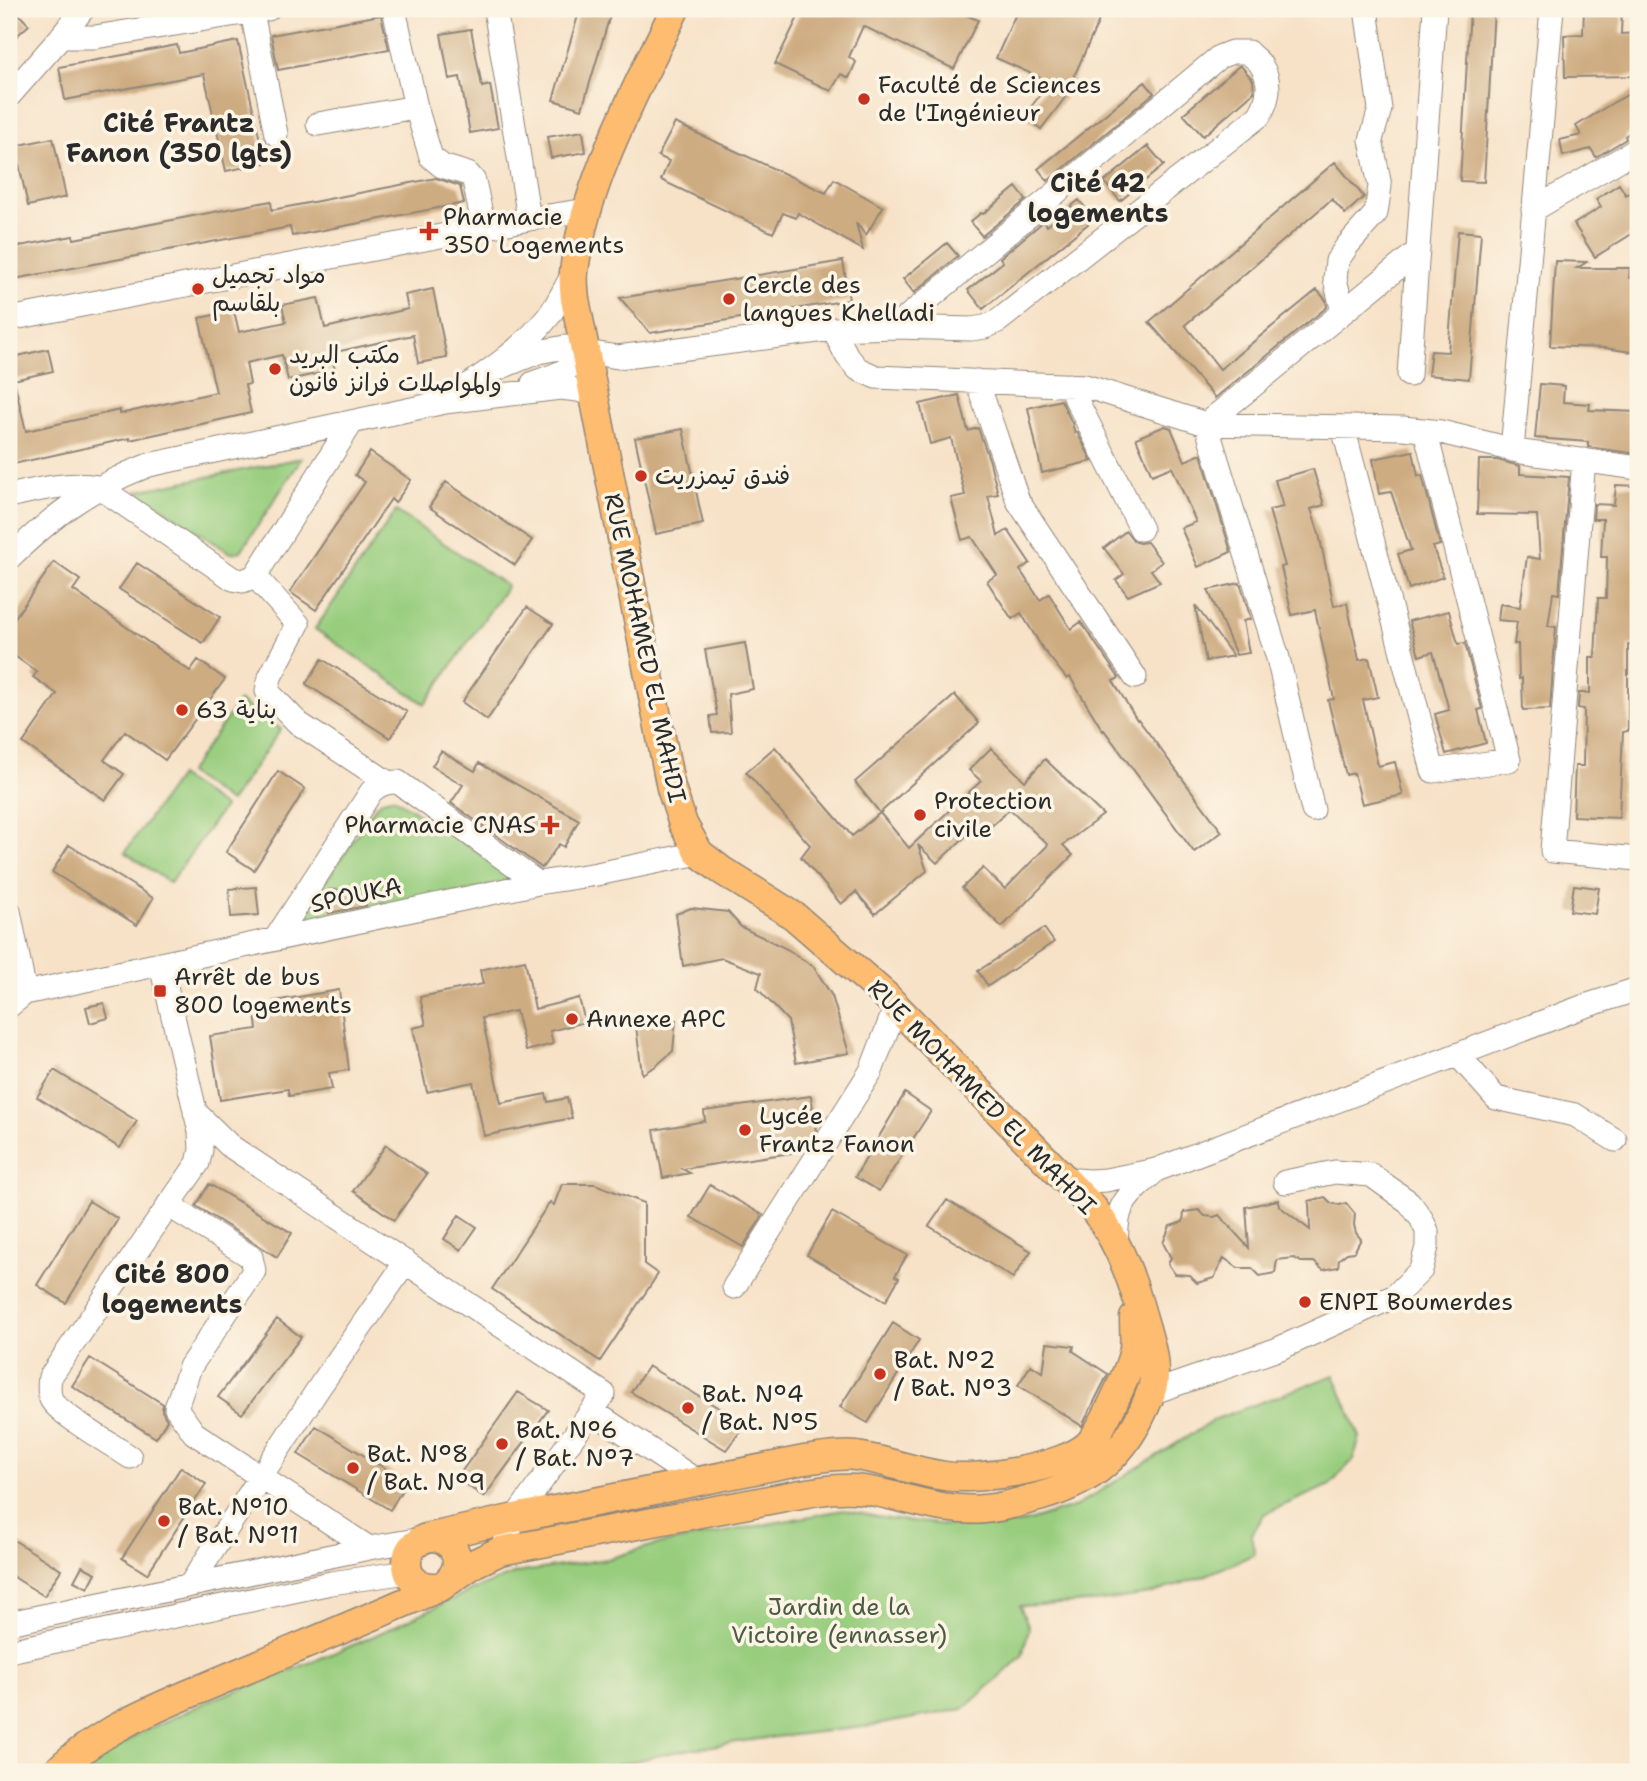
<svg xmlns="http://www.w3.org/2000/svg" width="1647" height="1781" viewBox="0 0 1647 1781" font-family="'Shantell Sans','Playpen Sans Arabic',sans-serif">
<rect width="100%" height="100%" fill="#fcf5e5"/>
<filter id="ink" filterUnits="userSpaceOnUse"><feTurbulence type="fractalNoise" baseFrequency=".0143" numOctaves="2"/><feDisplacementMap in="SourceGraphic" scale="14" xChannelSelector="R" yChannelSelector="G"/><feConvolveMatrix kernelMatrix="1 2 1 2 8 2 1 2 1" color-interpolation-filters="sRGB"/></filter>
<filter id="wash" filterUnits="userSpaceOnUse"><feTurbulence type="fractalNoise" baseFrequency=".00686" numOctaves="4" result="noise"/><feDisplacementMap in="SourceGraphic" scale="28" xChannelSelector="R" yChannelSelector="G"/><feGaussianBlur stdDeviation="1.57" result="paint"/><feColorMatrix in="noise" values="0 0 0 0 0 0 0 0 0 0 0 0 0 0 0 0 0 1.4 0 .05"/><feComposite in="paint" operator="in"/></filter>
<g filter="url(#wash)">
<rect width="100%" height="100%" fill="#f7e2c8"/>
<path fill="#98cd7e" stroke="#627c54" stroke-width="2" d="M302 458 241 551 230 553 137 491Z
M396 511 507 586 425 704 315 629Z
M239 701 281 729 230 802 188 773Z
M179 776 224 807 170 883 125 852Z
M393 797 506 871 509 876 506 883 312 925 306 920 305 913 375 807 383 800Z
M1334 1375 1360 1437 1353 1460 1330 1485 1264 1514 1251 1536 1255 1554 1204 1576 1150 1594 1094 1602 1020 1606 1029 1628 1022 1656 1002 1675 963 1709 871 1726 750 1740 674 1752 586 1772H85L92 1764 142 1732 213 1699 272 1678 363 1641 470 1591 516 1573 607 1559 655 1545 843 1510 889 1519 969 1527 1019 1524 1076 1506 1216 1419Z"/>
<g id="blocks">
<path fill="#ceac81" d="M9 9H14L29 25 9 43Z
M580 9H612L582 109 553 100Z
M802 9H952L978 20 954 69 863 26 849 57 856 62 849 78 841 74 831 91 775 64Z
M1018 9H1104L1064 99 1041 129 1024 116 1050 82 996 58Z
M1470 9H1494L1484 182 1460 181Z
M1584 9H1622L1621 34 1638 33V76L1565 77 1564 35 1583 34Z
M381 15 389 49 278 70 271 35Z
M471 29 482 87 490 85 498 128 470 133 460 77 449 79 441 34Z
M238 41 265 163 226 171 204 74 65 100 59 67 177 45 179 53Z
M1239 66H1241L1253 80 1254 92 1203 136 1183 114Z
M1145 82 1154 93 1048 181 1038 169Z
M1638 89V128L1625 136 1626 139 1596 157 1591 149 1563 156 1560 140 1581 135 1576 126 1614 102Z
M675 123 826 193 834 179 883 207 866 235 856 223 863 250 798 213 796 218 783 213 773 233 661 180 669 161 658 156Z
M583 131 586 152 551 158 547 137Z
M53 138 66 197 28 206 15 146Z
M1148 146 1164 165 1120 201 1104 182Z
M1335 162 1364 197 1345 214 1332 199 1185 325 1220 369 1317 290 1326 300 1327 307 1215 398 1149 322Z
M436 178 460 186 464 203 292 236 290 227 9 280V248L73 236 74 239 271 201 272 210Z
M1619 184 1626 195 1638 188V230L1595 257 1574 224 1601 207 1596 199Z
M1016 187 1026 200 982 236 970 222 981 213 983 214Z
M1079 200 1094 219 983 309 968 290 1003 262 1000 258 1044 221 1047 226Z
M1458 231 1481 233 1469 379 1428 375 1431 351 1448 352Z
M947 243 958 256 914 293 903 279Z
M843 261 849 300 650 333 620 298Z
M1555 261 1587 262 1577 268H1630L1629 278H1638V353L1605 348 1550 346Z
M433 289 447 358 418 363 413 335 331 353 335 370 288 380 282 355 246 363 250 384 245 385 251 413 130 440V438L9 465V386L15 385 26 431 120 410V414L216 392 199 318 234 311 239 332 286 322 282 305 318 298 325 328 408 309 405 295Z
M48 349 53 371 9 381V358Z
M1540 384 1564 386 1563 402 1590 404 1589 410 1638 412V454L1588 447V442L1535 438Z
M959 395 968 431 978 428 990 462 998 494 988 496 998 536 1008 530 1030 563 1020 570 1040 600 1049 594 1071 629 1081 622 1119 678 1113 681 1137 720 1138 719 1222 832 1194 852 1104 730 1103 731 1070 677 1067 679 1043 649 1021 613 1012 619 987 581 997 575 972 537 962 540 951 498 965 495 951 438 930 444 920 404Z
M1061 400 1072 423 1075 433 1077 432 1092 461 1042 473 1028 408Z
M1165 426 1171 428 1185 461 1201 454 1231 552 1198 567 1181 528 1196 522 1172 467 1152 475 1136 438Z
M683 429 703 524 656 534 635 438Z
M1413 451 1418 476 1422 475 1440 545 1433 547 1443 577 1409 589 1398 554 1411 550 1391 492 1379 494 1373 459Z
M370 452 411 480 395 503 391 499 316 610 290 592 365 482 355 475Z
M1479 460H1497L1520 466V474L1569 477 1559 594 1553 593 1548 626 1556 627 1550 709 1523 710 1522 678 1519 679 1518 644H1514L1517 622 1498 620 1500 604 1520 607 1527 557 1540 559 1537 515 1477 514Z
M1313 469 1324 505 1311 509 1319 534 1334 606 1347 603 1359 660 1369 658 1378 697 1363 700 1378 766 1395 762 1403 795 1362 804 1354 773 1346 775 1328 700 1334 699 1315 610 1292 615 1281 567 1285 566 1269 510 1283 507 1275 480Z
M446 482 532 540 515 565 429 507Z
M1616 485 1638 486V646L1628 645V731L1623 732 1619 818 1573 816 1575 766H1583L1584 709 1578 708 1579 693H1590V657H1595L1598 598H1606L1607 557H1601L1603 519H1593L1594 504 1614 505Z
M1126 531 1134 541 1139 543 1147 542 1162 562 1151 570 1160 582 1128 596 1116 580 1124 574 1104 548Z
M54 562 80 580 73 590 190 671 198 660 225 679 165 760 125 731 104 760 124 774 105 800 23 743 57 694 33 677 37 672 9 652V626Z
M137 563 220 617 203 643 119 589Z
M1240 583 1251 619 1243 621 1249 653 1236 655 1208 590Z
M1195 605 1233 656 1206 661Z
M527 607 553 624 487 720 462 702Z
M1449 611 1458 644 1465 643 1482 709 1478 710 1486 743 1446 754 1435 714 1449 710 1433 652 1419 656 1409 621Z
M745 643 753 689 728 694 731 732 712 733 710 716 717 715 705 650Z
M322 659 407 712 390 738 306 684Z
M955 695 979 723 880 813 855 782Z
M775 747 852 836 880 813 909 848 981 781 969 770 991 748 1025 781 1045 759 1103 815 1063 845 1073 855 1002 927 962 888 983 868 1005 889 1048 845 1010 809 987 830 980 823 937 863 918 845 927 871 875 914 856 892 841 904 801 857 810 845 746 772Z
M441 751 475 771 479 763 579 820 564 847 559 844 542 868 451 803 463 785 432 766Z
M278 771 305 789 254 870 226 852Z
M69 845 153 898 137 925 52 872Z
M1574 885 1599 888 1595 914 1570 911Z
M256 887 259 915 231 917 229 889Z
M366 889V906L329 913V890Z
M691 908 728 912 741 927 787 949 814 967 832 996 849 1053 796 1063 788 1021 757 988 761 973 722 958 683 966 676 914Z
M1044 928 1054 942 988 986 978 971Z
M525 960 535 1009 579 998 585 1022 550 1031 553 1044 526 1051 516 1011 482 1018 501 1103 546 1094 548 1102 567 1098 572 1118 484 1136 473 1082 427 1092 413 1028 426 1025 420 997 483 984 480 970Z
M339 990 349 1070 329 1073 332 1089 289 1096 288 1089 220 1100 210 1036 257 1029 255 1014 276 1011 274 1001Z
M104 1003 108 1018 90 1023 86 1007Z
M676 1020 673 1051 656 1066 642 1074 636 1026Z
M54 1070 137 1121 120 1148 37 1097Z
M905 1093 931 1111 879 1191 855 1177Z
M811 1096 816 1131 804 1151 682 1169 690 1173 663 1178 654 1130 705 1121 704 1111Z
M386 1145 427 1174 394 1220 353 1191Z
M209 1184 292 1233 277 1257 196 1206Z
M562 1184H595L644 1203V1264L658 1274 600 1361 492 1289 550 1202 554 1205Z
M710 1185 763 1215 743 1247 691 1217Z
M1325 1197 1331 1203 1340 1205 1346 1203 1355 1214 1354 1225 1356 1233 1361 1239 1354 1252 1347 1253 1339 1259 1338 1267 1323 1270 1314 1262H1301L1294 1258 1277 1260 1275 1273 1260 1276 1252 1268H1238L1224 1258 1214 1278 1197 1283 1189 1275 1175 1274 1168 1264 1171 1258 1163 1243 1170 1226 1183 1222 1184 1212 1199 1210 1205 1216 1214 1217 1219 1215 1249 1248 1246 1207 1278 1200 1279 1206 1310 1230 1309 1201Z
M947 1200 1031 1251 1013 1278 929 1226Z
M89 1201 118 1219 66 1303 37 1285Z
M832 1212 907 1255 895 1276 899 1278 886 1301 807 1255Z
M459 1215 477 1227 461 1250 444 1239Z
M277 1319 301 1337 242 1414 218 1397Z
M893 1323 919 1340 868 1423 840 1407Z
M1047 1343 1074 1346 1073 1351 1108 1374 1082 1426 1018 1385 1031 1365 1043 1373Z
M90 1358 163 1404 162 1411 167 1420 156 1438 72 1386Z
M648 1366 746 1424 726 1450 631 1392Z
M518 1392 548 1410 484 1497 457 1478Z
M316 1426 407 1482 390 1510 298 1454Z
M181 1467 206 1484 147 1574 122 1558Z
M9 1537 61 1570 44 1596 9 1574Z
M82 1566 96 1573 88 1588 74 1581Z"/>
</g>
</g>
<g filter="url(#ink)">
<use href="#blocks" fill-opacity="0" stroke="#91867a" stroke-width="2"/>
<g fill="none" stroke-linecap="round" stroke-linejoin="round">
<g stroke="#91867a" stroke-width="25">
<path id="minor" d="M495 9 529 219
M252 12 276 134
M61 37H95L268 9
M9 96 61 37 83 9
M416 107 431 157 442 166 468 174 474 181 484 228
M318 124 416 107 394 9
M1533 210 1638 149
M1343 312 1335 279 1337 261 1347 246 1376 213 1380 186 1371 140 1380 109 1366 9
M9 319 529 219 587 210
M833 329 847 356 858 369 876 377 1085 386 1206 424 1403 428 1441 432 1522 452 1638 468
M586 352 618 357 833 329 895 327 971 329 985 327 998 321 1259 116C1269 100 1272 82 1261 65 1258 60 1251 56 1248 52H1232L1219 57 895 327
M487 373 538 352 565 347 586 352C570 371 556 375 533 383
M1409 375 1435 9
M977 381 1018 501 1135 677
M1069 385 1141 529
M447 400C482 376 521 351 548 317 558 304 565 288 573 274
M1343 427 1433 771 1509 760 1425 430
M1512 450 1552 9
M1584 460 1552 851 1638 859
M9 496C39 489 67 482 99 487L233 579 243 581 255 576 352 422
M9 558C54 515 90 487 149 465L445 402 560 388 578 390 594 395
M255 576 298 624 270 677 267 691 298 723 387 782
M1313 810 1278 658 1206 424 1418 251
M9 911 25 993 9 1006
M276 938 371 792C380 784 386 782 398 782L538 883
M25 993 538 883 597 874 699 853
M1458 1055 1496 1098 1575 1115 1615 1140
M195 1112 230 1146 604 1394 515 1518 500 1551
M1065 1179 1089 1181 1106 1180 1156 1170 1582 1007 1638 989
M168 1205 251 1257 254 1271 190 1367 176 1408 194 1433 369 1548
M1116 1245C1117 1233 1116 1220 1121 1209 1128 1193 1144 1182 1156 1170
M734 1287 871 1071 896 1006
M1151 1393 1278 1349 1395 1296 1421 1270 1427 1247V1231L1421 1218 1409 1202 1371 1175 1335 1172 1285 1182
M592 1411 697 1481
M130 1457C114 1446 57 1413 51 1399 48 1392 49 1384 50 1377L198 1163 201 1150 200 1132 161 965
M190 1585 318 1389 406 1262
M9 1623 369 1548 422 1539
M9 1651 331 1583 408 1572"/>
</g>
<g stroke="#91867a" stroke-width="31">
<path id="major" d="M431 1537 515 1518 804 1460C821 1458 839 1454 856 1456 886 1460 915 1472 945 1476 978 1481 1063 1468 1088 1445 1101 1432 1131 1368 1134 1349 1135 1339 1134 1328 1134 1318
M449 1581 475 1563 500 1551 790 1496C814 1492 839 1486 864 1490 904 1496 943 1513 984 1509 1000 1508 1016 1503 1031 1499 1085 1485 1119 1463 1143 1411 1148 1400 1154 1388 1154 1376 1155 1353 1146 1330 1140 1308 1130 1272 1116 1238 1093 1208L885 995 794 916 721 870 699 853 683 824 671 788 575 299C574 290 573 281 574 272 584 184 637 89 675 9
M56 1772C102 1727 166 1704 224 1679 297 1648 370 1618 442 1586 478 1561 441 1521 416 1544 410 1548 407 1555 407 1563 407 1582 425 1590 442 1586"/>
</g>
<use href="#minor" stroke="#fff" stroke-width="23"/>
<use href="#major" stroke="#fdbc6f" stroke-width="28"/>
</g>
</g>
<g fill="#c8321e" stroke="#fcf5e5" stroke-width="2.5">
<circle cx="864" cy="99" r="7"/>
<path d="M425.5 220.5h7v7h7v7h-7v7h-7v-7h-7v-7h7z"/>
<circle cx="198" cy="289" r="7"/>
<circle cx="729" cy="299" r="7"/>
<circle cx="275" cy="369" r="7"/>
<circle cx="641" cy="476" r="7"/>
<circle cx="182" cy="710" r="7"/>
<circle cx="920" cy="815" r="7"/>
<path d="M546.5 814.5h7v7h7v7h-7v7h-7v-7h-7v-7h7z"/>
<rect x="153" y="984" width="14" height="14" rx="3.5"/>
<circle cx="572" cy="1019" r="7"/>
<circle cx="745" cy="1130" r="7"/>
<circle cx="1305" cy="1302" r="7"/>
<circle cx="880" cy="1374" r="7"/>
<circle cx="688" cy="1408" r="7"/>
<circle cx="502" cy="1444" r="7"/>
<circle cx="353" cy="1468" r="7"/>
<circle cx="164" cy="1521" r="7"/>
</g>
<g text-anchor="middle" stroke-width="7" stroke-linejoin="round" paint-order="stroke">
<g font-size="24" fill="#2b2b2b" stroke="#fcf5e5" text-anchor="start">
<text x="878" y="93">Faculté de Sciences<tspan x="878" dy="28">de l'Ingénieur</tspan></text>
<text x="443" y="225">Pharmacie<tspan x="443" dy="28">350 Logements</tspan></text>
<text x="212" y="283">مواد تجميل<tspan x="212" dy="28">بلقاسم</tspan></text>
<text x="743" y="293">Cercle des<tspan x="743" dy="28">langues Khelladi</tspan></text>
<text x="289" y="363">مكتب البريد<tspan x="289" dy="28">والمواصلات فرانز فانون</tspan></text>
<text x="655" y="484">فندق تيمزريت</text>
<text x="196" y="718">بناية 63</text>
<text x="934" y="809">Protection<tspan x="934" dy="28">civile</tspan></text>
<text x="536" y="833" text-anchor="end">Pharmacie CNAS</text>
<text x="174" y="985">Arrêt de bus<tspan x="174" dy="28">800 logements</tspan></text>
<text x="586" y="1027">Annexe APC</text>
<text x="759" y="1124">Lycée<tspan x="759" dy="28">Frantz Fanon</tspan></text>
<text x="1319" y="1310">ENPI Boumerdes</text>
<text x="894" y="1368">Bat. N°2<tspan x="894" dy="28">/ Bat. N°3</tspan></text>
<text x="702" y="1402">Bat. N°4<tspan x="702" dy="28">/ Bat. N°5</tspan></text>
<text x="516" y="1438">Bat. N°6<tspan x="516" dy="28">/ Bat. N°7</tspan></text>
<text x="367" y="1462">Bat. N°8<tspan x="367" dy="28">/ Bat. N°9</tspan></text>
<text x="178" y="1515">Bat. N°10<tspan x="178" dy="28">/ Bat. N°11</tspan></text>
</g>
<g font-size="24" fill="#2b2b2b" stroke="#fcf5e5">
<text transform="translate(645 648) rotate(78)" y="8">RUE MOHAMED EL MAHDI</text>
<text transform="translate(356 895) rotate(-12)" y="8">SPOUKA</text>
<text transform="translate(982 1097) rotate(46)" y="8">RUE MOHAMED EL MAHDI</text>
</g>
<g font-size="24" fill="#4c5c44" stroke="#fcf5e5">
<text x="839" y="1615">Jardin de la<tspan x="839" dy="28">Victoire (ennasser)</tspan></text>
</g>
<g font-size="26" font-weight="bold" fill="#2b2b2b" stroke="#fcf5e5">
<text x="179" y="132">Cité Frantz<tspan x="179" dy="30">Fanon (350 lgts)</tspan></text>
<text x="1098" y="192">Cité 42<tspan x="1098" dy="30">logements</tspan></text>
<text x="172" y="1283">Cité 800<tspan x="172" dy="30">logements</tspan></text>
</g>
</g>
<rect width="1647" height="1781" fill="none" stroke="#fcf5e5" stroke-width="35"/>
</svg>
